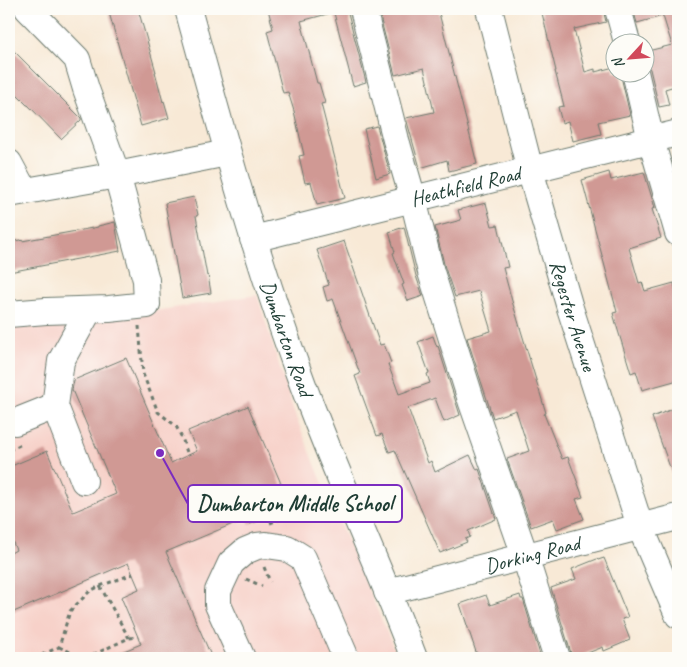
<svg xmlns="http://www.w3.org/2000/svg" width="687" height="667" viewBox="0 0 687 667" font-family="Caveat,sans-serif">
<rect width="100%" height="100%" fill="#fdfcf7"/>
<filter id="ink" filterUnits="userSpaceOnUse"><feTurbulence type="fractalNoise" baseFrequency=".02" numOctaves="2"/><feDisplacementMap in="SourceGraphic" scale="10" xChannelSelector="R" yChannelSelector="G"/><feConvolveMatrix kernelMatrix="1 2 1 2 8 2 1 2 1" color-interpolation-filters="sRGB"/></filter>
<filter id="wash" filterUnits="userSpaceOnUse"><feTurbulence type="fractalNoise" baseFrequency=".0096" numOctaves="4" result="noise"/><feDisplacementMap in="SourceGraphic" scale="20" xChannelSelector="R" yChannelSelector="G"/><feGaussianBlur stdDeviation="1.12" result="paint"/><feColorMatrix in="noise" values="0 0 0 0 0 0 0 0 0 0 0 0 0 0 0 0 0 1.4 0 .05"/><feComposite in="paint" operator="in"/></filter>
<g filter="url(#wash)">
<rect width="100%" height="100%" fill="#f8e9d6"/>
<path fill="#f7d1c9" d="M257 295 294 412 327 494 398 658H9V322L110 318Z"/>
<g id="blocks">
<path fill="#d09994" d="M108 9H138L156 72H155L163 102 164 101 169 118 141 126Z
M268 9H330L331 13 301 21 317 83H319L325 103 321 104 345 198 317 205 311 182 305 183 299 156 304 155 294 111 288 92 283 93 267 31 273 29Z
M333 9H348V13L366 82 353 86Z
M378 9H438L477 164 449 171 447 160 420 168 406 118 434 112 424 68 395 75Z
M541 9H569L570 13 589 9H603L606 22 574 29 585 72 595 69V72L614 67V72H620L630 115 598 122 601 134 573 141 568 121 562 123 558 107 564 106 555 71H556Z
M633 9H678V85L665 89 669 105 659 107 650 69 644 61V52L672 45 663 16 637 23Z
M9 46 81 118V120L61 139 28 105H27L15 93H16L9 85Z
M377 126 390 174 376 178 364 129Z
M609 172 611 180 644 172 655 208 652 209 661 238 629 248 639 283 642 282 645 291 674 283 678 299V380L642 390 636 371 631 373 617 327 613 313 617 312 582 180Z
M194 197 198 215 196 216 207 276 208 275 211 293 182 298 165 203Z
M486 203 492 226 498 225 508 267 503 268 512 301 546 413 544 414 562 459 568 457 583 497 576 499 584 519 557 529 553 519 531 527 507 459 529 451 516 410 493 418 467 338 491 331 479 291 455 297 445 268 435 227 461 220 458 210Z
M115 222 120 251 9 272V242L21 240 22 241 98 227V226Z
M404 227 416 276 423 296 408 301 402 285 404 284 393 253 395 252 389 232Z
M344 241 380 345 384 344 391 363 388 364 399 394 430 383 427 374 429 373 418 342 433 336 437 347 438 346 460 415 444 422 435 398 408 408 428 463 431 461 435 472 470 455 477 470 479 469 496 519 468 531 470 537 465 539 467 542 440 553 395 450 389 452 382 434 377 436 355 376 360 374 333 299 327 301 323 287 329 285 317 250Z
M126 358 171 463 197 451 188 431 248 406 291 507 250 524 247 518 166 552 212 658H107L141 644 121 597 139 589 128 563 9 614V554L16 550 9 533V467L47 451 73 512 116 494 72 390 74 380Z
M678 407V484H676L652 417Z
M604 558 628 617 622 619 630 640 604 651 603 647 575 658H572L571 653 551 588 576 579 572 569 597 559 598 560Z
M486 595 490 605 520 595 521 599H523L541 658H478L460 604Z"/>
</g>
</g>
<g filter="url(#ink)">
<use href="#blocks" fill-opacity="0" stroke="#6b796d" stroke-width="1"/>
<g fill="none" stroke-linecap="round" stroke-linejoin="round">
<g stroke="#6b796d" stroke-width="28">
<g id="minor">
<path id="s1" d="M188 9C223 136 257 262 303 385 337 477 379 566 414 658"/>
<path d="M363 9 396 140 413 199 431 272 472 403 522 547 557 658"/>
<path id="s2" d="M489 9 530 170 570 308 640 526 678 615"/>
<path d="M618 9 627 42"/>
<path d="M635 72 651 140 678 233"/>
<path d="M9 163 24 191"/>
<path d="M9 194 117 175 227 153"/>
<path id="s3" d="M253 239 678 133"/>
<path d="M9 314 46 311 109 309 147 305 146 280 117 175 86 89 77 59 28 9"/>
<path d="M15 422 55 406"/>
<path d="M84 481 55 406 61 361 89 310"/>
<path id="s4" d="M387 592 678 517"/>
<path d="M242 658 218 605V591L231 563 245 551 257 546 266 545 287 548 303 558 346 658"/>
</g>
</g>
<path stroke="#6b796d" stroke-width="3" stroke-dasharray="4 4" stroke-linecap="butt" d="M139 326 143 374 158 412 176 426 182 438 188 455
M9 450 22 444
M270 523 327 500
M264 567 270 582
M246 579 262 586
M100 586 129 638
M59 647 84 658
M35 658 59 647 70 611 90 591 100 586 133 574
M86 658 129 638 138 637"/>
<use href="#minor" stroke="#fff" stroke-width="26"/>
</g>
</g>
<g text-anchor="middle" stroke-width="4" stroke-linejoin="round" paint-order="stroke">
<g font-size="21" fill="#1f3d34" stroke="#fdfcf7">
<text dy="7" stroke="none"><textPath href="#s3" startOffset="219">Heathfield Road</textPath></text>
<text dy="7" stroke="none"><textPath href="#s2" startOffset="318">Regester Avenue</textPath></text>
<text dy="7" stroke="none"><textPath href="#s1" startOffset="344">Dumbarton Road</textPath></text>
<text dy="7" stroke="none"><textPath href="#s4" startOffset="150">Dorking Road</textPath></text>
</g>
</g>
<path fill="none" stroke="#7b2cbf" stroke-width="2" d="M160 453L188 504"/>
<circle fill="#7b2cbf" stroke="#fdfcf7" stroke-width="2" cx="160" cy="453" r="5"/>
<rect fill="#fdfcf7" stroke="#7b2cbf" stroke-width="2" x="188" y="485" width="214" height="37" rx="5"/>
<g font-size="22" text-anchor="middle" font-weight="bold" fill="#1f3d34">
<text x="295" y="511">Dumbarton Middle School</text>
</g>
<rect width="687" height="667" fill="none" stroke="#fdfcf7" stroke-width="30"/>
<g transform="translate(630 58) rotate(244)"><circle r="24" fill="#fdfcf7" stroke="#a4b0a9"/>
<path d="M0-4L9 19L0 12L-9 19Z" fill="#d1495b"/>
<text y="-8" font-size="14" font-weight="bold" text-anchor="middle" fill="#1f3d34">N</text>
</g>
</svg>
